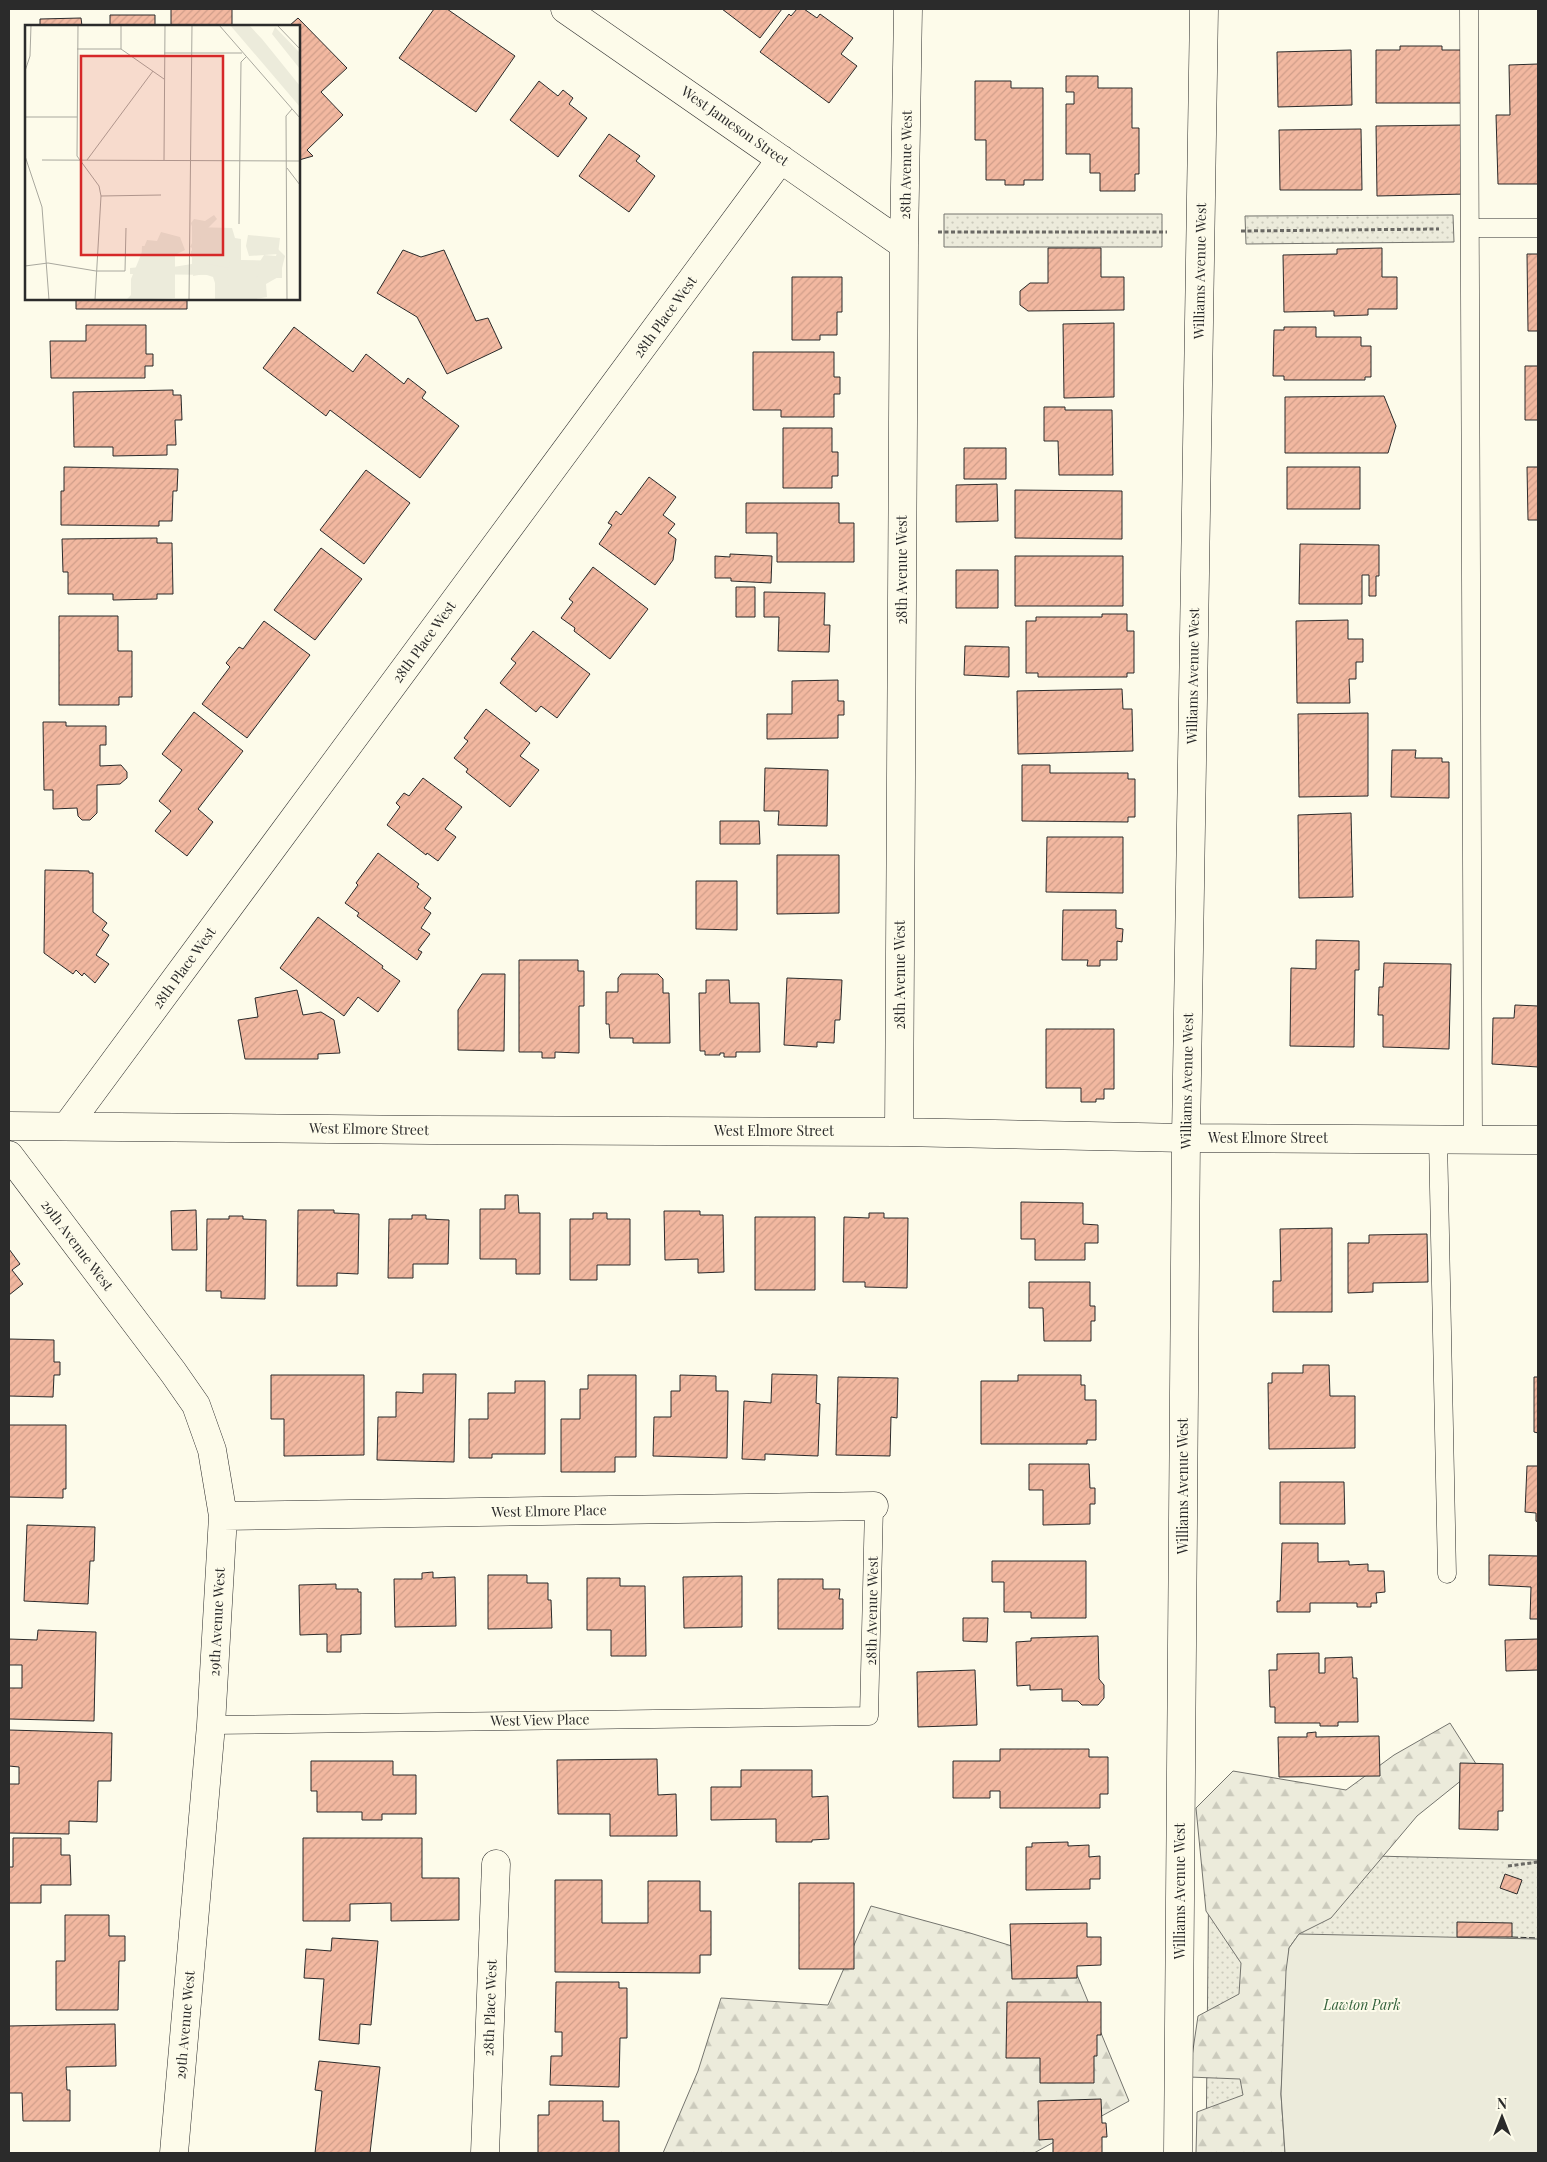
<svg xmlns="http://www.w3.org/2000/svg" width="1547" height="2162" viewBox="0 0 1547 2162" font-family="'Playfair Display',serif">
<defs>
<pattern id="grass-dots" width="8" height="8" patternUnits="userSpaceOnUse" patternTransform="scale(1.25)"><rect width="8" height="8" fill="#ecebdb"/><path d="M2 2h.1M6 6h.1" fill="none" stroke="#cbcabc" stroke-width="1.8" stroke-linecap="round"/></pattern>
<pattern id="forest-firs" width="22" height="20" patternUnits="userSpaceOnUse" patternTransform="scale(1.25)"><rect width="22" height="20" fill="#ecebdb"/><path d="M5 1l3.5 6h-7zM16 11l3.5 6h-7z" fill="#cbcabc"/></pattern>
<pattern id="building-hatch" width="6" height="6" patternUnits="userSpaceOnUse" patternTransform="scale(1.25)"><rect width="6" height="6" fill="#f2b8a0"/><path d="M-1 1l2-2M0 6l6-6M5 7l2-2" fill="none" stroke="#d09e8a"/></pattern>
</defs>
<rect width="100%" height="100%" fill="#fdfbea"/>
<path fill="url(#grass-dots)" stroke="#74746e" d="M944 214H1162V247H944Z
M1453 215 1454 242 1246 244 1245 216Z
M1209 1852 1538 1860V2153H1206Z"/>
<path fill="url(#forest-firs)" stroke="#74746e" d="M1450 1723 1478 1767 1417 1816 1331 1918 1299 1934 1289 1948 1281 2094 1285 2153H1196L1197 2112 1243 2095 1240 2079 1189 2077 1198 2016 1239 1994 1241 1963 1206 1911 1196 1808 1233 1771 1346 1790 1394 1755Z
M871 1906 970 1933 1073 1965 1129 2101 1034 2153H663L698 2071 721 1998 828 2005Z"/>
<path fill="#ecebdb" stroke="#74746e" d="M1299 1934 1538 1939V2153H1285L1281 2094 1286 1971 1289 1948Z"/>
<path fill="url(#building-hatch)" stroke="#2b2b2b" d="M171 9H232V26H171Z
M434 9H447L515 56 476 112 399 58Z
M722 9H782L760 38Z
M797 9H804L817 18 820 14 853 38 841 54 857 66 829 103 760 52 789 14 791 16Z
M110 15H155V26H110Z
M81 18 82 26H40V19Z
M298 18 347 68 321 92 343 115 307 150 313 156 299 160V26H289Z
M1400 46H1442V50H1465V103H1376V50H1400Z
M1351 50 1352 105 1278 107 1277 52Z
M1538 64V184H1498L1496 115H1510L1509 65Z
M1066 76H1098V88H1132V128H1139V174H1135V191H1100V173H1090V154H1066V104H1074V92H1066Z
M539 81 558 96 563 90 573 98 569 104 587 118 558 157 510 120Z
M975 81H1011V88H1043V180H1024V185H1005V180H986V140H975Z
M1465 125 1466 194 1377 196 1376 126Z
M1361 129 1362 190H1280L1279 130Z
M609 134 640 156 636 161 655 176 629 212 579 176Z
M1048 248H1101V277H1124V310L1028 311 1020 305V291L1030 283H1048Z
M1382 248V277H1397V309H1368V315L1334 316V311L1284 312 1283 255 1337 254V249Z
M403 250 421 257 444 250 476 321 488 318 502 348 447 374 417 317 377 293Z
M1527 254H1538V331H1528Z
M792 277H842V312H837V335H820V340H792Z
M76 299H187V309H76Z
M1114 323V397L1064 398 1063 324Z
M86 325H146V354H153V366H145V378H51L50 341H86Z
M294 327 353 372 366 354 404 384 408 378 426 392 422 398 459 426 420 478 330 410 326 416 263 368Z
M1284 327H1316V337H1361V346H1371V377H1365V380H1284V376H1273L1274 330H1284Z
M753 352H834V377H840V394H834V417H781V410H753Z
M1525 366H1538V420H1525Z
M173 390V395H181L182 420H175L176 445H167V455L113 456V447H74L73 392Z
M1384 396 1396 426 1388 453H1285V397Z
M1044 407H1065V410H1112L1113 475H1059L1058 441H1044Z
M783 428H832V452H838V476H832V488H783Z
M964 448H1006V479H964Z
M64 467 178 469 177 491H173L172 521H159V526L61 525V491H64Z
M1287 467H1360V509H1287Z
M1527 467H1538V520H1528Z
M366 470 410 503 364 564 320 530Z
M649 477 676 497 663 515 675 524 668 533 676 539 673 560 655 585 599 544 612 525 608 523 616 511 621 515Z
M997 484 998 521 956 522V485Z
M1015 490 1122 491V539L1015 538Z
M746 503H839V523H854V562H777V533H746Z
M157 538V543H172L173 594H157V599L113 600V594H68V572H63L62 539Z
M1300 544 1379 545V576H1376V596H1369V575H1362V604H1299Z
M321 548 362 579 315 640 274 610Z
M730 554 772 556 771 583 731 581V578H715V556L730 557Z
M1015 556H1123V606H1015Z
M593 567 648 609 610 659 574 631 575 628 561 618 573 602 569 599Z
M956 570H998V608H956Z
M736 587H755V617H736Z
M764 592 825 593 824 625H830L829 652 778 651 779 617H764Z
M1102 614H1127V631H1134V673H1127V677H1038V673H1026V621H1036V617H1102Z
M59 616H118V651H132V697H119V705H59Z
M1348 620V639H1363V662H1356V679H1349L1350 703H1297L1296 621Z
M264 621 310 655 247 738 202 704 230 667 226 663 239 647 243 649Z
M533 631 590 674 557 718 541 706 536 712 500 683 516 663 511 659Z
M965 646 1009 647V677L964 675Z
M838 680V701H844V715H838V738L767 739V714H792V681Z
M1122 689 1123 709H1132L1133 751 1018 754 1017 691Z
M486 709 530 743 520 756 539 770 510 807 466 772 468 769 454 758 468 741 464 738Z
M194 712 243 751 198 809 213 822 187 856 155 831 171 811 159 801 182 770 162 754Z
M1368 713V796L1299 797 1298 714Z
M43 722H66V726H106V745H100V766L121 765 127 772V778L120 784 97 785V813L90 820H82L78 816 77 808 53 809V790H44Z
M1392 750H1416L1415 758H1442V762H1449V798L1391 797Z
M1022 765H1050V773H1128V779H1135V817H1128V822L1022 821Z
M765 768 828 770 827 826 778 825 779 811H764Z
M423 778 462 807 445 829 456 837 438 861 427 853 426 855 387 825 400 807 396 803 404 793 409 796Z
M1351 813 1353 897 1299 898 1298 815Z
M720 821H759L760 844H720Z
M1047 837H1123V893L1046 892Z
M378 853 419 884 417 887 431 898 424 908 431 913 421 928 430 934 418 950 422 952 417 960 357 916 359 913 345 903 358 885 356 883Z
M777 855H839V913L777 914Z
M45 870 89 871V873H93V912L107 923 102 930 109 935 96 955 109 964 95 983 84 973 82 976 76 970 73 974 44 953Z
M696 881H737V930L696 929Z
M1063 910H1116V928L1123 929 1122 942 1117 941V960H1100V966H1087L1088 960H1062Z
M318 917 383 966 382 968 400 981 378 1012 358 997 344 1016 280 968Z
M1316 940 1359 941V970H1355L1354 1047 1290 1046 1291 968 1316 969Z
M519 960H578V971H584V1006H579V1053L555 1052V1058H542V1052H519Z
M1384 963 1451 964 1449 1049 1383 1047V1015H1378L1379 987H1383Z
M482 974H505L504 1051 458 1050V1010Z
M621 974H658L663 979V993H669L670 1043H633V1038H610L609 1024H606V992H618V978Z
M787 978 842 980 840 1020H835L834 1043 817 1042V1047L784 1045Z
M706 980H729L730 1003H759L760 1052H736V1057H724V1053H720V1055H705V1051H700L699 993H706Z
M297 990 303 1015 321 1012 334 1020 340 1053 318 1054V1059H245L238 1020 258 1017 255 998Z
M1515 1005 1538 1006V1067L1492 1064 1493 1018H1514Z
M1046 1029H1114V1089H1104V1099H1096V1102H1081V1088H1046Z
M505 1195H518L519 1213H540V1274H516V1259H480V1209H505Z
M1021 1202 1083 1203V1224L1098 1225V1243H1085V1260H1035V1239H1021Z
M196 1210 197 1250H172L171 1211Z
M298 1210H334V1213L359 1214 358 1274 337 1273V1286H297Z
M664 1211H700V1215H723L724 1272 698 1273V1259L665 1260Z
M593 1213H607V1219H630V1265H597V1280H570V1219H593Z
M869 1213H884V1218H908L907 1288 865 1287V1282H843L844 1217 869 1218Z
M412 1215H426V1219L449 1220 448 1264H413V1278H388L389 1219H412Z
M229 1216H243V1219L266 1220 265 1299 221 1298V1291H206L207 1219H229Z
M755 1217H815V1290H755Z
M1332 1228V1312H1273V1281H1281L1280 1229Z
M1427 1234 1428 1282 1373 1283V1292L1348 1293V1243H1369V1235Z
M9 1249 20 1264 12 1270 23 1284 9 1295Z
M1029 1282H1090V1306H1095V1321H1091V1341H1044L1043 1308H1029Z
M9 1339 54 1340V1362H60V1375H54L53 1397 9 1396Z
M1303 1365H1329L1330 1396H1355V1448L1269 1449 1268 1383H1272V1373H1303Z
M423 1374H456L454 1462 377 1460 378 1417H396V1392L423 1393Z
M772 1374 817 1375 816 1403 820 1404 818 1456 765 1454V1460L742 1459 744 1401 771 1403Z
M271 1375H364V1455L284 1456V1419H271Z
M588 1375H636V1457H615V1472H561V1419H580V1389H588Z
M680 1375 716 1376V1391H728L727 1458 653 1456 654 1417H671V1391H680Z
M1018 1375H1081V1385H1085V1400H1096V1440H1087V1444H981V1381H1018Z
M838 1377 898 1378 897 1418 891 1417 890 1456 836 1455Z
M1534 1377H1538V1433L1534 1432Z
M515 1381H545V1454H492V1458H469V1419H488V1393H515Z
M9 1425H66V1489H63V1498L9 1497Z
M1029 1464H1089L1090 1488H1095V1504H1090V1524L1043 1525V1490H1029Z
M1527 1466H1538V1522L1536 1521V1513L1525 1512Z
M1280 1482H1344L1345 1524H1280Z
M27 1525 95 1527 94 1561H90L88 1604 24 1601Z
M1282 1543H1318V1562L1349 1561V1565L1368 1564V1571H1384L1385 1592 1376 1593 1377 1603H1371V1607H1357V1603H1310V1612H1277V1601H1280Z
M1489 1555 1538 1556V1619H1530L1531 1587 1489 1585Z
M992 1561H1086V1618H1031V1612H1004V1582H992Z
M433 1572V1578L455 1577 456 1626 395 1627 394 1579H422V1573Z
M488 1575H527V1583H548V1600H551L552 1628 488 1629Z
M742 1576V1627L684 1628 683 1577Z
M587 1578H620V1586H645L646 1656H611V1630H587Z
M778 1579H823V1589H840L839 1599H843V1629H778Z
M336 1584V1589H358V1592H361V1634L341 1635V1652H327V1634L300 1635 299 1585Z
M963 1618H988L987 1642 963 1641Z
M38 1630 96 1632 94 1721 9 1719V1688H22V1665H9V1639L37 1640Z
M1098 1636 1099 1679 1104 1685V1698L1098 1705H1082L1078 1701H1062V1689L1030 1690V1685L1017 1686 1016 1642 1031 1641V1638Z
M1538 1639V1670L1506 1671 1505 1640Z
M1319 1653V1673H1325V1658L1352 1657 1353 1678H1357L1358 1722H1338V1726H1320V1723H1275V1707H1270L1269 1670H1277V1654Z
M975 1670 977 1725 918 1727 917 1672Z
M9 1730 112 1733 111 1781H98L97 1822 69 1821V1834L9 1833V1784H19V1767L9 1766Z
M1316 1732V1737L1379 1736 1380 1776 1279 1777 1278 1737H1307V1733Z
M1000 1749H1089V1757H1108V1794H1100V1808H1000V1791H990V1798H953V1761H1000Z
M657 1759 658 1795 676 1794 677 1836H610V1814H558L557 1760Z
M311 1761H393V1775H416V1814H382V1820H362V1812H317V1791H311Z
M1460 1763 1503 1764V1811H1498V1830L1459 1829Z
M741 1770H812V1797L828 1796 829 1839 812 1840V1842H776V1819L711 1820V1787H741Z
M13 1838H61V1855H70L71 1885H41V1903H9V1867H13Z
M303 1838H422V1878H459V1920L391 1921V1903L350 1904V1921H303Z
M1068 1842V1846L1089 1845V1857L1100 1856V1879H1090V1889L1026 1890V1847H1032V1843Z
M1505 1874 1522 1880 1517 1894 1500 1888Z
M555 1880H602V1923H648V1881H700V1911H711V1955H700V1973L555 1972Z
M799 1883H854V1969H799Z
M65 1915H109V1936H125V1961H119L118 2010H56V1961H65Z
M1457 1922 1512 1923V1937H1457Z
M1087 1923V1937H1101V1965L1077 1966V1978L1012 1979 1010 1924Z
M332 1938 378 1941 371 2025 360 2024 359 2044 319 2040 324 1979 304 1978 306 1949 331 1951Z
M556 1982H619V1988H627V2038H620L619 2087 550 2085 551 2056H562V2032H555Z
M1007 2002H1101V2035H1097V2056H1094V2083H1040V2058H1006Z
M115 2024 116 2066 66 2067 67 2090H70V2121H23L22 2093H9V2026Z
M319 2061 380 2067 370 2153H315L322 2091 315 2090Z
M1101 2099 1102 2123H1106L1107 2137H1102V2153H1053V2139L1039 2140 1038 2101Z
M549 2101H603V2121H619V2153H538V2115H549Z"/>
<g fill="none" stroke-linecap="round" stroke-linejoin="round">
<g stroke="#2b2b2b" stroke-width="19">
<path id="service" d="M1469 9 1473 1140
M1470 228H1538
M1438 1138 1447 1574
M211 1725 869 1716 874 1506"/>
</g>
<g stroke="#2b2b2b" stroke-width="29">
<path id="minor" d="M565 9 904 245
M9 1126 430 1130 899 1132 1186 1138 1538 1140
M67 1126 781 159
M899 1132 904 245 908 9
M9 1155 173 1372 196 1405 212 1450 223 1516 211 1725 174 2153
M223 1516 874 1506
M485 2153 496 1864
M1178 2153 1186 1138 1204 9"/>
</g>
<path stroke="#6a6964" stroke-width="3" stroke-dasharray="4 2.5" stroke-linecap="butt" d="M1241 231 1439 229
M938 232H1167
M1508 1866 1538 1862"/>
<use href="#service" stroke="#fdfbea" stroke-width="18"/>
<use href="#minor" stroke="#fdfbea" stroke-width="28"/>
<path stroke="#2b2b2b" stroke-width="1" stroke-dasharray="6 2.5" stroke-linecap="butt" d="M1512 1937 1538 1938"/>
</g>
<g text-anchor="middle" stroke-width="4" stroke-linejoin="round" paint-order="stroke">
<g font-size="14" fill="#2b2b2b" stroke="#fdfbea">
<text transform="translate(735 126) rotate(35)" y="5">West Jameson Street</text>
<text transform="translate(906 165) rotate(-89)" y="5">28th Avenue West</text>
<text transform="translate(1200 271) rotate(-89)" y="5">Williams Avenue West</text>
<text transform="translate(665 317) rotate(-54)" y="5">28th Place West</text>
<text transform="translate(902 570) rotate(-90)" y="5">28th Avenue West</text>
<text transform="translate(424 642) rotate(-54)" y="5">28th Place West</text>
<text transform="translate(1193 676) rotate(-89)" y="5">Williams Avenue West</text>
<text transform="translate(184 968) rotate(-54)" y="5">28th Place West</text>
<text transform="translate(900 975) rotate(-90)" y="5">28th Avenue West</text>
<text transform="translate(1187 1081) rotate(-89)" y="5">Williams Avenue West</text>
<text transform="translate(369 1129) rotate(1)" y="5">West Elmore Street</text>
<text x="774" y="1136">West Elmore Street</text>
<text x="1268" y="1143">West Elmore Street</text>
<text transform="translate(77 1245) rotate(53)" y="5">29th Avenue West</text>
<text transform="translate(1183 1486) rotate(-90)" y="5">Williams Avenue West</text>
<text transform="translate(549 1511) rotate(-1)" y="5">West Elmore Place</text>
<text transform="translate(872 1611) rotate(-89)" y="5">28th Avenue West</text>
<text transform="translate(217 1622) rotate(-87)" y="5">29th Avenue West</text>
<text transform="translate(540 1720) rotate(-1)" y="5">West View Place</text>
<text transform="translate(1180 1891) rotate(-90)" y="5">Williams Avenue West</text>
<text transform="translate(490 2008) rotate(-88)" y="5">28th Place West</text>
<text transform="translate(185 2025) rotate(-85)" y="5">29th Avenue West</text>
</g>
<g font-size="14" font-style="italic" fill="#34623c" stroke="#fdfbea">
<text x="1362" y="2010">Lawton Park</text>
</g>
</g>
<g transform="translate(25 25)">
<rect width="275" height="275" fill="#fdfbea"/>
<path d="M250 2 275 28V44L247 9ZM167 202 207 203 210 213 216 214V235L257 236V253H232V275H190V250L105 249V243L116 242 117 221H145L148 242 167 239ZM223 210 255 213 253 229 224 231 221 221Z" fill="#ecebdb"/>
<path d="M205 0H224L237 14 275 61V82ZM189 190 192 194 175 211 183 239 202 243 204 275H191L192 264 188 252 179 249 168 251 170 233 166 232V226L170 224 165 222 170 212 166 198 169 194 180 196ZM136 207 155 212 160 225 150 230V273L101 275 106 270V254L122 215 132 216ZM253 224 260 231 255 251 241 259 242 272 225 275 223 266 236 245 232 241 239 230 251 231Z" fill="#ecebdb"/>
<path d="M175 209 205 211 204 243 183 239 176 234Z" fill="#ecebdb"/>
<path fill="none" stroke="#a9a89e" stroke-width="1" d="M53 0 52 131 74 161 76 171 70 275M194 0 275 93M252 0 275 24M52 24H96L139 54M96 24V0M139 28H217M0 46 5 31 6 0M0 92H52M0 131 17 182 24 275M17 135 275 136M62 135 128 46M139 135 140 0M262 143 275 160M76 171 136 170M214 199 216 37 221 32M0 241 23 238 71 246H100L101 203M164 275 167 0M262 275 261 91 267 84"/>
<path fill="#d62828" fill-opacity="0.15" stroke="#d62828" stroke-width="2.5" d="M56 31H198V230H56Z"/>
<rect width="275" height="275" fill="none" stroke="#2b2b2b" stroke-width="2.5"/>
</g>
<rect width="1547" height="2162" fill="none" stroke="#2b2b2b" stroke-width="20"/>
<g transform="translate(1502 2117)" stroke="#fdfbea" stroke-width="4" paint-order="stroke">
<path d="M0-4L9 19L0 12L-9 19Z" fill="#2b2b2b"/>
<text y="-8" font-size="14" font-weight="bold" text-anchor="middle" fill="#2b2b2b">N</text>
</g>
</svg>
